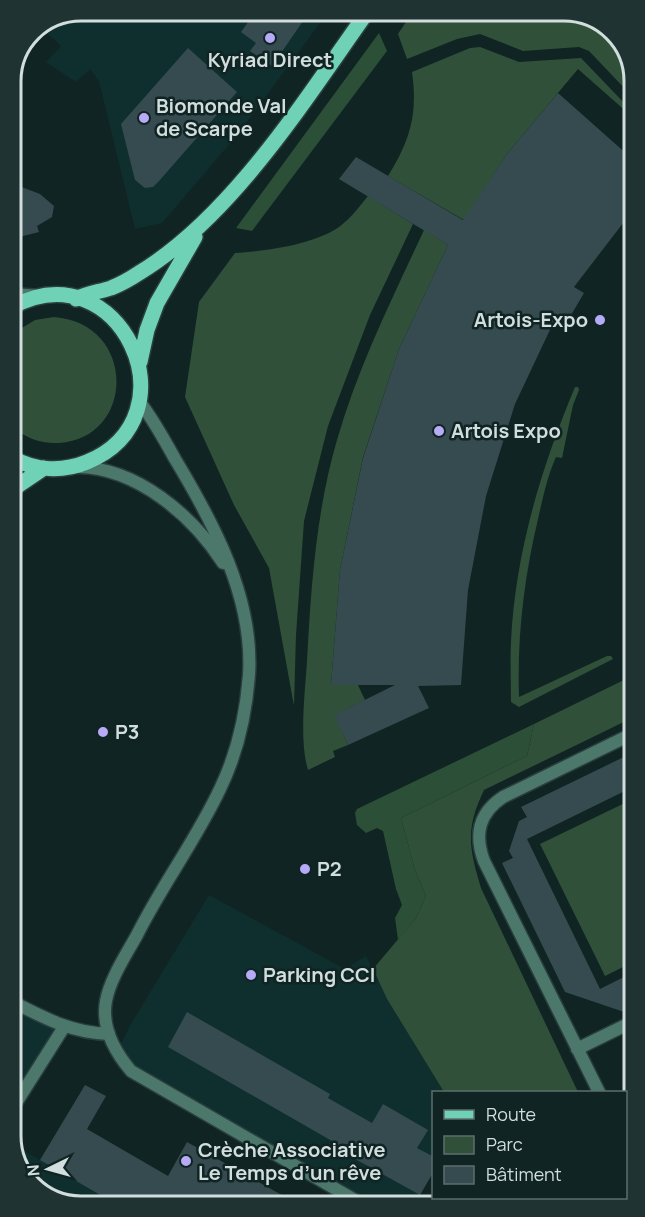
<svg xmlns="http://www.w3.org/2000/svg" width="645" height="1217" viewBox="0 0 645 1217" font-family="Manrope,sans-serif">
<rect width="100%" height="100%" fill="#0f2423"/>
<path fill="#0f2f2e" d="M81 11H329L238 134 162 223 135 229 99 81 90 69 76 82 46 62 61 46 40 27Z
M209 895 345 969 366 956 387 999 444 1092H434L433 1171 415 1203H360L153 1085 116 1053 131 1024Z
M15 1004 64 1027 16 1103Z
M16 1146 40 1160 119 1206H76L42 1194 16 1163Z"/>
<path fill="#30503a" d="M413 11H569L603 23 629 54V93L589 51 579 47 523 51 480 34 457 39 407 59 398 34Z
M480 47 519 62 581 58 629 108V114L578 69 507 154 464 220 388 176C410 140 418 115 412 72L470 48Z
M368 196 413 224 370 315 328 426 304 521 296 635 294 706 269 568 234 505 185 397 199 302 235 253C267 251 312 245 339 227 351 218 359 207 368 196Z
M424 230 448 245 399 349 363 457 340 570 331 685H358L365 700 335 715 348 745 333 751 335 757 308 770C299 741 305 692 307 661 311 587 316 512 337 440 358 367 392 299 424 230Z
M54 317C137 323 136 438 59 443 41 444 26 438 12 427V334L35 320Z
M575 387H578L579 390 573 405 562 458 556 457C547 477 543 498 538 519 524 578 517 637 519 697L607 656H611L613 659 519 707 511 702C511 682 510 662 511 642 515 554 541 468 575 387Z
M632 676V718L484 790C465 830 469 847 481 888L578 1092H444L387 999 373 969 416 918 426 896 415 870 401 818 527 756 534 724Z
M633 799V962L605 976 540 844Z"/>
<path fill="#2b5037" d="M379 33 387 51 252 231 236 228Z
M534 724 527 756 401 818 415 870 426 896 416 918 398 940 395 918 402 905 396 889 383 831 377 828 366 833 357 825 355 813 357 809Z"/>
<path fill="#364b4f" d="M256 11H310L272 66 250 51 256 43 241 32Z
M188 48 237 92 159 181 153 187 145 188 135 180 121 124Z
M558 93 629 156 630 214 574 287 584 293 567 322 556 317 515 404 486 496 468 590 461 685 418 686 429 708 348 745 334 715 395 685H331L340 570 363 458 399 349 448 245 339 179 356 157 463 220 507 154Z
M11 183 40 194 54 206 52 217 37 226 39 232 11 239Z
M632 753 633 787 527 839 600 989 634 972V1013L630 1014 565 992 502 863 513 858 509 851 519 821 527 817 521 807Z
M187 1012 330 1094 328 1098 372 1123 383 1104 428 1130 417 1148 434 1157V1171L420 1195 330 1145 332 1141 168 1047Z
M85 1085 106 1096 87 1129 168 1176 187 1142 298 1204 119 1206 40 1160Z"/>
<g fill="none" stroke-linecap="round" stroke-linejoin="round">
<g stroke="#2a3e3d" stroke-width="15">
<path id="minor" d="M12 294 41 296
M15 1003C46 1019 73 1033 109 1034
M577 1049 634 1021
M599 1092 484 861C474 834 479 813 503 797L632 734
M16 1103 64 1027
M626 1146 629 1154"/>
</g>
<g stroke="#2a3e3d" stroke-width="15">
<path id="tertiary" d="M139 401C153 419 164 439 175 459 213 522 254 598 249 675 246 714 237 754 220 789 196 840 162 885 137 935 126 955 110 979 106 1001 101 1028 115 1052 131 1071L360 1203
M78 467C137 468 192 515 223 563"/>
</g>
<g stroke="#2a3e3d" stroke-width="18">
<path id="primary" d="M76 299C87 293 99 292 111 288 121 284 130 279 139 273 232 217 306 98 368 11
M12 307C119 248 198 416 87 462 63 472 35 471 13 458
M140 362 147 330 157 303 195 237
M13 489 44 468"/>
</g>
<use href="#minor" stroke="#4b786a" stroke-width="12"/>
<use href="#tertiary" stroke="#4b786a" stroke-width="12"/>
<use href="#primary" stroke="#6fd1b6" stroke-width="15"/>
</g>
<g fill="#b7abf8" stroke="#0f2423" stroke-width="2">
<circle cx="270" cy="38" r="6"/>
<circle cx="144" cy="118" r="6"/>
<circle cx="600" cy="320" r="6"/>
<circle cx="439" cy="431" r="6"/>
<circle cx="103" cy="732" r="6"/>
<circle cx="305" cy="869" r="6"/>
<circle cx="251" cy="975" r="6"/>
<circle cx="186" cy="1161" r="6"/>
</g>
<g text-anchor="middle" stroke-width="5" stroke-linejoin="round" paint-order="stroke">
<g font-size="20" font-weight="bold" fill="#d2dede" stroke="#0f2423" text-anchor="start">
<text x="270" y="67" text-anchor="middle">Kyriad Direct</text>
<text x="156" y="113">Biomonde Val<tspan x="156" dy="23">de Scarpe</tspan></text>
<text x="588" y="327" text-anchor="end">Artois-Expo</text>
<text x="451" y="438">Artois Expo</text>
<text x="115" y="739">P3</text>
<text x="317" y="876">P2</text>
<text x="263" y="982">Parking CCI</text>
<text x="198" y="1157">Crèche Associative<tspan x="198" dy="23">Le Temps d’un rêve</tspan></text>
</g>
</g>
<path d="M0 0H645V1217H0ZM81 21H564A60 60 0 0 1 624 81V1136A60 60 0 0 1 564 1196H81A60 60 0 0 1 21 1136V81A60 60 0 0 1 81 21Z" fill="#1f3332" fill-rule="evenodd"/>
<path fill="none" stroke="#d2dede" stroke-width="3" d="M81 21H564A60 60 0 0 1 624 81V1136A60 60 0 0 1 564 1196H81A60 60 0 0 1 21 1136V81A60 60 0 0 1 81 21Z"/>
<rect x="432" y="1091" width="195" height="108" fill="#0f2423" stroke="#5d6e6e" stroke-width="1.5"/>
<rect x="444" y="1110" width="30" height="9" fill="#6fd1b6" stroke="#5d6e6e" stroke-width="1.5"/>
<text x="486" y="1121" font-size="18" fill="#d2dede">Route</text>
<rect x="444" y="1136" width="30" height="18" fill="#30503a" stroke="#5d6e6e" stroke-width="1.5"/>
<text x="486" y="1151" font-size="18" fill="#d2dede">Parc</text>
<rect x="444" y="1166" width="30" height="18" fill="#364b4f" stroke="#5d6e6e" stroke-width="1.5"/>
<text x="486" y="1181" font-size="18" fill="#d2dede">Bâtiment</text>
<g transform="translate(48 1169) rotate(265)" stroke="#0f2423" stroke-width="4.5" paint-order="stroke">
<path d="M0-4.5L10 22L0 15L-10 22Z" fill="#d2dede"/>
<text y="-9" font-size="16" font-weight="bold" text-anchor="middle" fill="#d2dede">N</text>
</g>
</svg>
